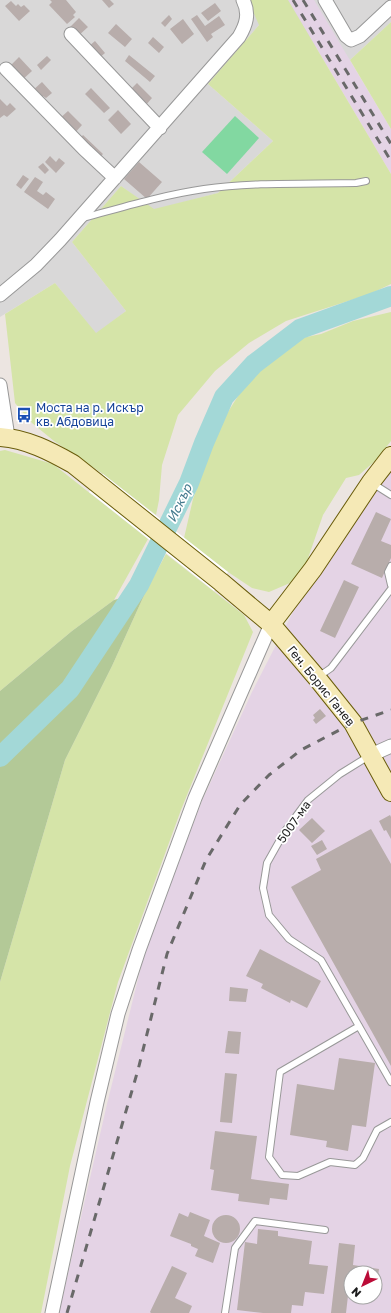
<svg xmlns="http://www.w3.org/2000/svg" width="391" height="1313" viewBox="0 0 391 1313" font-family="'Golos Text',sans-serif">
<rect width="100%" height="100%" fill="#ece5e1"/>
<path fill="#d9d8d8" d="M0 0H391V22L350 60 259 25 208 84 273 141 218 193 154 210 121 186 72 242 126 311 96 334 55 283 0 317Z"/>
<path fill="#e4d3e5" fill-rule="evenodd" d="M288 0H314L391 129V174Z
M391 464V1313H59L107 1104 145 951 202 801 252 692 295 608 378 480ZM351 1273H375V1297H351Z"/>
<path fill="#d5e4a8" d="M248 0H288L391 174V284L370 294 286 321 249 343 215 371 178 415 162 465 159 500 156 515 103 474 54 441 32 423 15 403 5 314 55 283 96 333 126 311 72 242 121 186 154 209 218 193 273 141 208 84 259 25Z
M391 22V129L350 60Z
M391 312V441L375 461 359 475 346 478 323 515 305 567 290 583 269 592 252 588 228 572 184 538 193 499 221 423 250 377 302 338 321 334 353 321Z
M5 450 53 464 148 539 114 600 72 631 0 691V451Z
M166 554 244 615 253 632 181 810 118 982 70 1166 41 1313H0V982L65 760 112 666 146 591Z"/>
<path fill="#b3c997" d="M146 591 112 666 65 760 0 982V691L72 631 114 600Z"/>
<path fill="#82d8a1" d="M235 116 259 138 227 174 202 152Z"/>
<path fill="#fff" d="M103 474 228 572 214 591 89 492Z"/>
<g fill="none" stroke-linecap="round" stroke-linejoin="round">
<path stroke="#a3d8d7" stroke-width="20" d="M0 757 70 689 139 585 189 483 204 443 224 397 254 364 300 329 391 296"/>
</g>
<path fill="#b8adab" d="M50 0H66L76 12 73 15 75 17 67 24 49 5 52 2Z
M102 0H110L114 4 109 8Z
M11 1 16 6 18 4 21 7 24 5 30 11 19 21 5 6Z
M215 3 221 11 208 21 201 13Z
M169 15 172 19 165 27 161 23Z
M197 15 205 26 219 16 225 25 211 34 213 37 207 42 191 19Z
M79 18 88 27 77 37 69 28Z
M183 19 194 34 182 44 170 29Z
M116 24 132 39 125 47 108 33Z
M153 37 164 47 159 53 148 43Z
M95 41 105 53 98 59 88 47Z
M129 55 155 76 150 82 125 61Z
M47 56 51 60 41 70 37 65Z
M19 57 32 71 21 81 8 68Z
M42 82 52 93 46 98 43 96 40 99 32 91Z
M137 83 152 98 145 106 129 91Z
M91 88 110 108 104 113 85 94Z
M0 99 7 106 10 103 16 109 7 117 4 115 0 118Z
M118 110 131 124 121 134 108 120Z
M68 111 82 125 73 135 58 120Z
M83 135 103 154 98 159 79 140Z
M50 156 56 162 59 158 65 163 56 173 45 162Z
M139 162 162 182 147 199 124 179Z
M43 163 49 170 45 174 38 167Z
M23 175 29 179 21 189 16 185Z
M35 177 43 182 37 191 43 195 46 192 55 199 48 209 24 192Z
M376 512 391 519 381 541 391 545V558L382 578 351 564Z
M344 580 359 587 335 638 320 631Z
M320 709 326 716 316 724 313 720 315 718 313 715Z
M390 815 391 817V839L386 830 384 831 379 821Z
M312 818 325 831 312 843 299 830Z
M371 829 391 864V1066L291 887 321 870 316 859Z
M322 840 327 849 317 855 311 846Z
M260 949 321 981 307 1008 291 1000 290 1003 261 988 263 984 246 976Z
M230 987 248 989 246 1002 229 1001Z
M228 1031 241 1032 239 1054 225 1053Z
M339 1058 375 1063 366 1127 352 1125 348 1151 326 1147 327 1141 290 1135 297 1084 334 1090Z
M225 1073 237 1074 232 1123 220 1122Z
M215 1131 257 1136 251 1179 289 1184 287 1200 270 1198 269 1205 238 1201 239 1194 211 1190 214 1170 210 1169Z
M190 1212 210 1220 204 1236 220 1243 213 1263 195 1256 198 1249 191 1246V1244L170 1236 179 1213 188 1217Z
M212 1229a14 14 0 1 1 28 0a14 14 0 1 1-28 0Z
M258 1229 278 1231V1236L312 1241 309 1264 328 1266 324 1294 305 1292 303 1306 292 1305 291 1313H263L237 1310 245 1242 257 1244Z
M339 1243 355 1245 353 1265 379 1269 376 1291 375 1273H351V1287H349L346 1313H331Z
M172 1266 187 1273 175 1298 192 1306 189 1313H151L150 1312Z"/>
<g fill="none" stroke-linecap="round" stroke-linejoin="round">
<g stroke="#989898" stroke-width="8">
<path id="lane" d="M83 218C123 207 163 195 204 189 254 182 306 184 356 183L366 181
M372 483 391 495
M391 566 388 572 391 585
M318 677 331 668 391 589
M369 756 340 774 308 800 285 831 267 863 263 888 269 915 289 939 321 960 391 1082
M359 1026 280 1072 269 1157 282 1175 298 1176 330 1162 355 1165 363 1158 377 1130 391 1122
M225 1313 235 1248 255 1221 325 1230"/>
</g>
<g stroke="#989898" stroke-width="15">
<path id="street" d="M325 0 346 36 351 40 360 36 391 7
M71 34 160 128
M6 69 84 149 115 178
M0 295 36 265 60 240 239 37C246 25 250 14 243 0
M0 385 8 437
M371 755 391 746
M52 1313 97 1102 118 1014 139 950 195 798 271 624"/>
</g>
<g stroke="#695c0a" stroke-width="20">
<path id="secondary" d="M0 437C27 439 50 451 73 464L221 582 271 624 317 678 353 723 391 792
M271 624 313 569 371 482 391 456"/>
</g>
<use href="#lane" stroke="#fff" stroke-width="6"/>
<use href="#street" stroke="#fff" stroke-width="13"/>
<use href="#secondary" stroke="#f5e9b6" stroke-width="18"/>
<path stroke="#696969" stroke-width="3" stroke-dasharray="8 8" stroke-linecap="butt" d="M293 0 391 161
M303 0 391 144
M67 1313 138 1070 167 954 206 860 240 805 269 775 301 750 353 723 391 710"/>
</g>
<defs>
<g id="bus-bare" transform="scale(1.2)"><path d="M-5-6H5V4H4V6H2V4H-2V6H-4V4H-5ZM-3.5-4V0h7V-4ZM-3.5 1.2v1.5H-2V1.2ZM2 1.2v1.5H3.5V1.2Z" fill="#1a4fb4" stroke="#fff" stroke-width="2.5" paint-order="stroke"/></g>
</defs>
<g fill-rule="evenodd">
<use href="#bus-bare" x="24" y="415"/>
</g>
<g text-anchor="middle" stroke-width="3.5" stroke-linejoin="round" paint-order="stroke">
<g font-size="12" fill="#164399" stroke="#fff" text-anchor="start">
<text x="36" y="412">Моста на р. Искър<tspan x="36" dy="14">кв. Абдовица</tspan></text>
</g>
<g font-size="12" fill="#1b1b1b" stroke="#fff">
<text transform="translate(321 686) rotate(51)" y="4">Ген. Борис Ганев</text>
<text transform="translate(294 822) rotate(-55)" y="4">5007-ма</text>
</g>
<g font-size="13" font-style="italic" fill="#457b8e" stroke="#fff">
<text transform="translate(179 503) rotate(-64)" y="5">Искър</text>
</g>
</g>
<g transform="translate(363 1285) rotate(223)"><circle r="19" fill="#ffffff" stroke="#a4a4a4"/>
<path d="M0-3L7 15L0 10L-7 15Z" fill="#bb0b37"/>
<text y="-6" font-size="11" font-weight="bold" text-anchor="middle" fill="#1b1b1b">N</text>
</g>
</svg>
